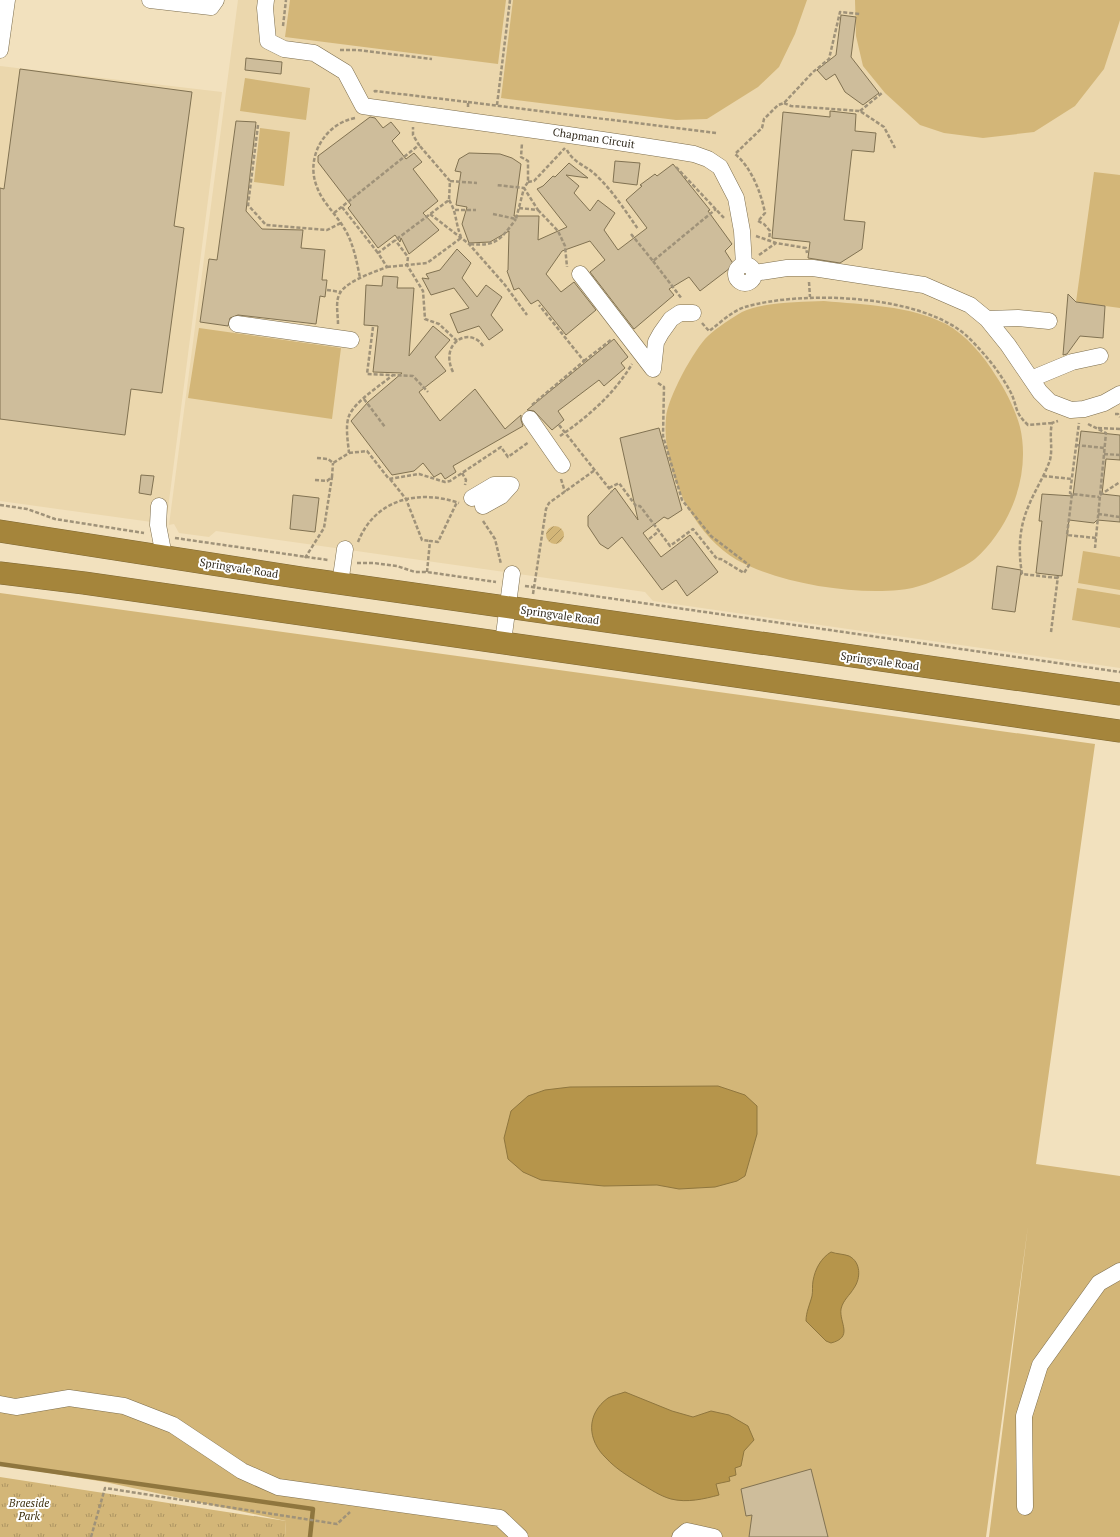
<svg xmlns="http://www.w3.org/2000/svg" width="1120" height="1537" viewBox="0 0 1120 1537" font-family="'PT Serif',serif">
<defs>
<pattern id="park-tufts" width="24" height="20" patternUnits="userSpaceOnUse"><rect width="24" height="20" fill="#d3b678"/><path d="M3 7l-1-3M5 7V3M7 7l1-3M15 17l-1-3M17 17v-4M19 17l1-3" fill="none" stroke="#ac9462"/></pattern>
<pattern id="garden-furrows" width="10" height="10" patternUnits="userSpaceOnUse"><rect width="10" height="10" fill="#d3b678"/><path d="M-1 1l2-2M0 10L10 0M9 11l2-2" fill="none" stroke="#ac9462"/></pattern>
</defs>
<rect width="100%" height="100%" fill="#f2e1be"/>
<path fill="#ebd7ad" d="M238 0H1120V668L653 601 645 592 216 531 209 537 179 533 174 524 169 525Z
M0 66 222 92 166 524 0 501Z"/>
<path fill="#d3b678" d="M290 0H506L498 64 285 37Z
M513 0H807L795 34 779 67 758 87 707 119 676 120 501 98Z
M855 0H1120V20L1104 69 1075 106 1034 132 983 138 944 133 920 125 885 93 863 66 856 36Z
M245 78 310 88 306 120 240 111Z
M260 128 290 132 284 186 254 182Z
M1094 172 1120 175V308L1076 302Z
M824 301C864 305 909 305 946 324 966 335 984 356 996 376 1006 391 1015 409 1020 427 1031 474 1011 527 975 559 969 564 960 568 953 572 937 580 916 589 899 590 852 595 778 583 737 560 693 535 661 468 666 418 667 399 694 349 708 336 715 329 733 317 742 312 762 302 801 302 824 301Z
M199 328 341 348 332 419 188 398Z
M1083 551 1120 557V590L1078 583Z
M1077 588 1120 595V628L1072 620Z
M0 593 1095 744 1036 1164 1120 1176V1537H989L1028 1226 986 1537H285L286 1521 105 1482 0 1465Z"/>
<path fill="url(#park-tufts)" d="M0 1477 286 1521 285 1537H0Z"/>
<path fill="url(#garden-furrows)" d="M546 535a9 9 0 1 1 18 0a9 9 0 1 1-18 0Z"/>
<path fill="#b6954b" stroke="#8f763e" d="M718 1086 745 1095 757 1106V1134L745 1176 737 1181 715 1187 679 1189 657 1185 604 1186 541 1180 523 1172 508 1159 504 1138 511 1111 528 1096 545 1090 570 1087Z
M831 1252C836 1254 844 1254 849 1256 861 1262 861 1278 854 1288 850 1295 843 1300 841 1309 839 1323 854 1337 831 1343L826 1341 806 1321C806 1312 810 1304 812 1296 813 1291 812 1286 813 1281 815 1269 821 1258 831 1252Z
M625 1392 672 1411 693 1417 711 1411 729 1415 748 1426 754 1440 744 1451 741 1466 735 1468 736 1475 729 1477 730 1481 716 1484 719 1495C704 1499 687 1503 671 1499 660 1496 650 1489 641 1484 628 1476 616 1469 606 1458 587 1440 586 1414 608 1398 613 1395 620 1394 625 1392Z"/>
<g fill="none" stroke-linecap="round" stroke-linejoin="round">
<path stroke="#8f763e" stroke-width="4.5" d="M0 1464 313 1509 310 1537"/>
</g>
<path fill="#cebd9b" stroke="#817252" d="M841 15 856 17 851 57 879 93 863 105 845 92 835 74 826 80 817 70 836 55Z
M246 58 282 62 281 74 245 70Z
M20 69 192 92 174 226 184 228 162 393 131 389 125 435 0 419V188L4 189Z
M830 111 856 114 855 131 876 133 874 152 852 150 844 220 865 222 862 249 840 263 808 258 810 242 772 238 783 112 830 117Z
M370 117 375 118 383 128 391 122 400 133 392 141 406 159 414 153 422 162 413 169 438 201 423 213 439 230 409 254 401 238 400 242 395 235 378 248 348 208 351 205 318 162V156Z
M236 121 256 122 246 211 262 229 303 230 301 248 325 250 322 280H327L325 297 320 296 316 324 238 315 230 318 228 326 200 322 209 259 217 260Z
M469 153 500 154 512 158 521 164 514 216H539L538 240 567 227 537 189 543 186 553 176 555 177 569 163 588 178 566 175 579 186 574 193 590 211 598 200 615 213 604 230 618 250 647 228 626 200 642 186 640 185 655 174 657 176 673 164 710 210 708 211 732 244 725 251 734 265 700 291 689 277 669 289 674 295 634 329 590 272 605 260 590 241 562 251 546 274 561 292 574 282 596 310 566 335 538 300 531 304 519 288 514 290 507 271 508 270 509 231 490 242 469 243 462 224 467 207 456 205 461 172 455 171 459 159Z
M615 161 640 163 637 185 613 182Z
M457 249 471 263 462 278 477 297 486 285 502 297 491 315 503 330 489 340 479 326 458 333 450 314 469 308 454 288 431 295 422 278 429 279 426 274 440 270Z
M383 276 398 277 397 288H414L409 356 433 326 450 340 435 357 446 371 419 392 440 421 475 389 505 429 521 415V420L523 426 453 466 456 472 445 479 441 473 434 477 423 463 414 471 392 475 351 421 368 402 402 373 373 372 378 326 364 325 366 285 382 286Z
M1068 294 1076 302 1105 306 1103 338 1080 336 1067 354 1063 355Z
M614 339 628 357 621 363 625 368 604 386 599 380 558 411 564 420 552 430 534 411 527 410Z
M659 428 682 510 668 519 664 517 643 533 661 557 690 535 718 572 687 596 676 580 662 590 622 537 608 549 600 544 588 526V516L615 488 638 520 620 438Z
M1081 431 1120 435V460L1106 459 1102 494 1120 496V522L1097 520 1094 523 1069 520 1062 576 1036 573 1042 521H1039L1042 494 1073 496Z
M141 475 154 476 151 495 139 493Z
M293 495 319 498 315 532 290 529Z
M997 566 1021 570 1015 612 992 609Z
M811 1469 828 1537H749L752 1515 746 1516 741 1489Z"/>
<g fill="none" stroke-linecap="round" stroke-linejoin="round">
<g stroke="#7c6d4d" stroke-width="17">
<path id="minor" d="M150 0 211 7 216 0
M266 0 265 8 268 41 284 49 314 53 345 72 363 106C473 122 584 136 694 154L708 159 720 167 736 198 742 231 744 265
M0 50 7 0
M736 274a9 9 0 1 1 18 0a9 9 0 1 1-18 0Z
M754 273 787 268H813L924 285 970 305 987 319 1008 345 1040 392 1050 402 1071 410 1084 409 1104 403 1120 394
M580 274 653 369
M987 319 1018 318 1049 321
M237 324 351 340
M653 369 656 342 661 333 671 319 680 313H693
M1031 379 1072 362 1100 356
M530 419 562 465
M472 498 494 485H511
M159 506 158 525 164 556
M483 506 501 496 511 485
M340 584 345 549
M503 642 512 574
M0 1404 16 1407 69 1398 124 1406 173 1425 242 1471 278 1487 500 1518 520 1537
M1025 1507 1024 1416 1040 1365 1099 1283 1120 1271
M680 1537 687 1531 714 1537"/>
</g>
<g stroke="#7d6632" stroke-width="23">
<path id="highway" d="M0 531 302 578 1120 694
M0 573 84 583 1120 731"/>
</g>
<path stroke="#9f9279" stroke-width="2.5" stroke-dasharray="4 2" stroke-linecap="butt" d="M283 26 286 0
M340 50H357L432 59
M374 92 375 91 468 102V107
M468 102 716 133
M784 103 791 106 860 111 884 127 895 148
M497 105 510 0
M860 111 882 93
M355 118C324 124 305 158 317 187 322 202 336 214 344 228 353 242 357 262 360 278
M258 125 248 205 266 225 327 230 341 223
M567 150C571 159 582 165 590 170 609 185 624 209 638 229
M676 167 724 218
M450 181 477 183
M528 182 534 181 565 148
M449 200C457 213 455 222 461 237
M342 207 378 253
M519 208 538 210 524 188 528 182V161L521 157 522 143
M455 210H476
M538 210 558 231 565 246 567 267
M334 213 419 145 413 135V127
M430 214 469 244 505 285 527 315
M493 214 516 219 524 188 496 185
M759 220 765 213C761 192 751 167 735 154L762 128 764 119 778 105 784 103 813 72 829 59 840 12 860 14
M758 221 764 224 770 231 769 240
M631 234 653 261 716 209
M756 236 776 243 806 248 807 253
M470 244C496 247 501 239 516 219
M759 255 776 243
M653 261 682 299
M387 267 407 265 408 257 395 240
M809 282 810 297
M327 290 341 292
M702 323 709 331C720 323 732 311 745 307 802 290 924 294 969 338 985 354 999 371 1010 391 1018 406 1013 411 1028 425L1052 423
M338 324C338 314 335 301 340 293 347 281 374 272 387 267L378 253 449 200 450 181 419 145
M373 327 367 374 413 376 428 392
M457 341 439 324 425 319 423 291 407 265 427 263 461 238
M584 361 612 339
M453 372C438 341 473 325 484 348
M658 383 664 387 663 436 682 500 711 536 749 565 744 573 721 559H717L693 529 670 546 659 531
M364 399 385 427
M532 405 584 361 539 305
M1115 414H1118L1120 417
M1088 424 1106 433 1095 548
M559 425 612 492
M1098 428 1120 429
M560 436C589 416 614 394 632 364
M1076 445 1104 448
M349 453 367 451 389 479 419 474 445 482 450 481 501 447 508 457 529 442
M1104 454 1120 455
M317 458 328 459 333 463 349 453C348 442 345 426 349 416 355 401 381 385 393 375
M462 473 466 480 465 485
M1043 476 1072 479
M390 479 406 499 422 540 430 541
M561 479 565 492
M315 480 327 481 332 477 333 463
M609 488 619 483 636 506H640L659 531 648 540
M1072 494 1070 493 1079 423
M1100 495 1120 482
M0 505 27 509 55 519 144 533
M1098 514 1120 517
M483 521 495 539 501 564
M175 538 328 560
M1096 538 1067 535 1072 494 1099 497
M358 542C375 499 418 489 459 503
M305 558 324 528 332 477
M357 563H374L397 566 415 572H427L496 582
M427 572 430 541 438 542 457 502
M1058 578 1022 574C1018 550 1019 527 1029 505 1035 490 1045 475 1050 460 1053 447 1049 436 1052 423L1058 421
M525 586 1120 672
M533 594 546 509 549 503 595 470
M1051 632 1058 576
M91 1537 105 1488 337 1524 350 1512"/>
<use href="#minor" stroke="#fff" stroke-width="16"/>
<use href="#highway" stroke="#a5853b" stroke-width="22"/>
</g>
<g text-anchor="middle" stroke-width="4" stroke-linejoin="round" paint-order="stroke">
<g font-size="11" fill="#342d20" stroke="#fff">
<text transform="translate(594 138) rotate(9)" y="4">Chapman Circuit</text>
<text transform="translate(239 568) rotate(9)" y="4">Springvale Road</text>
<text transform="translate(560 615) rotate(8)" y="4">Springvale Road</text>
<text transform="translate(880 661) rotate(8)" y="4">Springvale Road</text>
</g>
<g font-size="11" font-style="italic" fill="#3f3110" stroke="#fff">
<text x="29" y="1507">Braeside<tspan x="29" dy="13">Park</tspan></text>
</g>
</g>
</svg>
